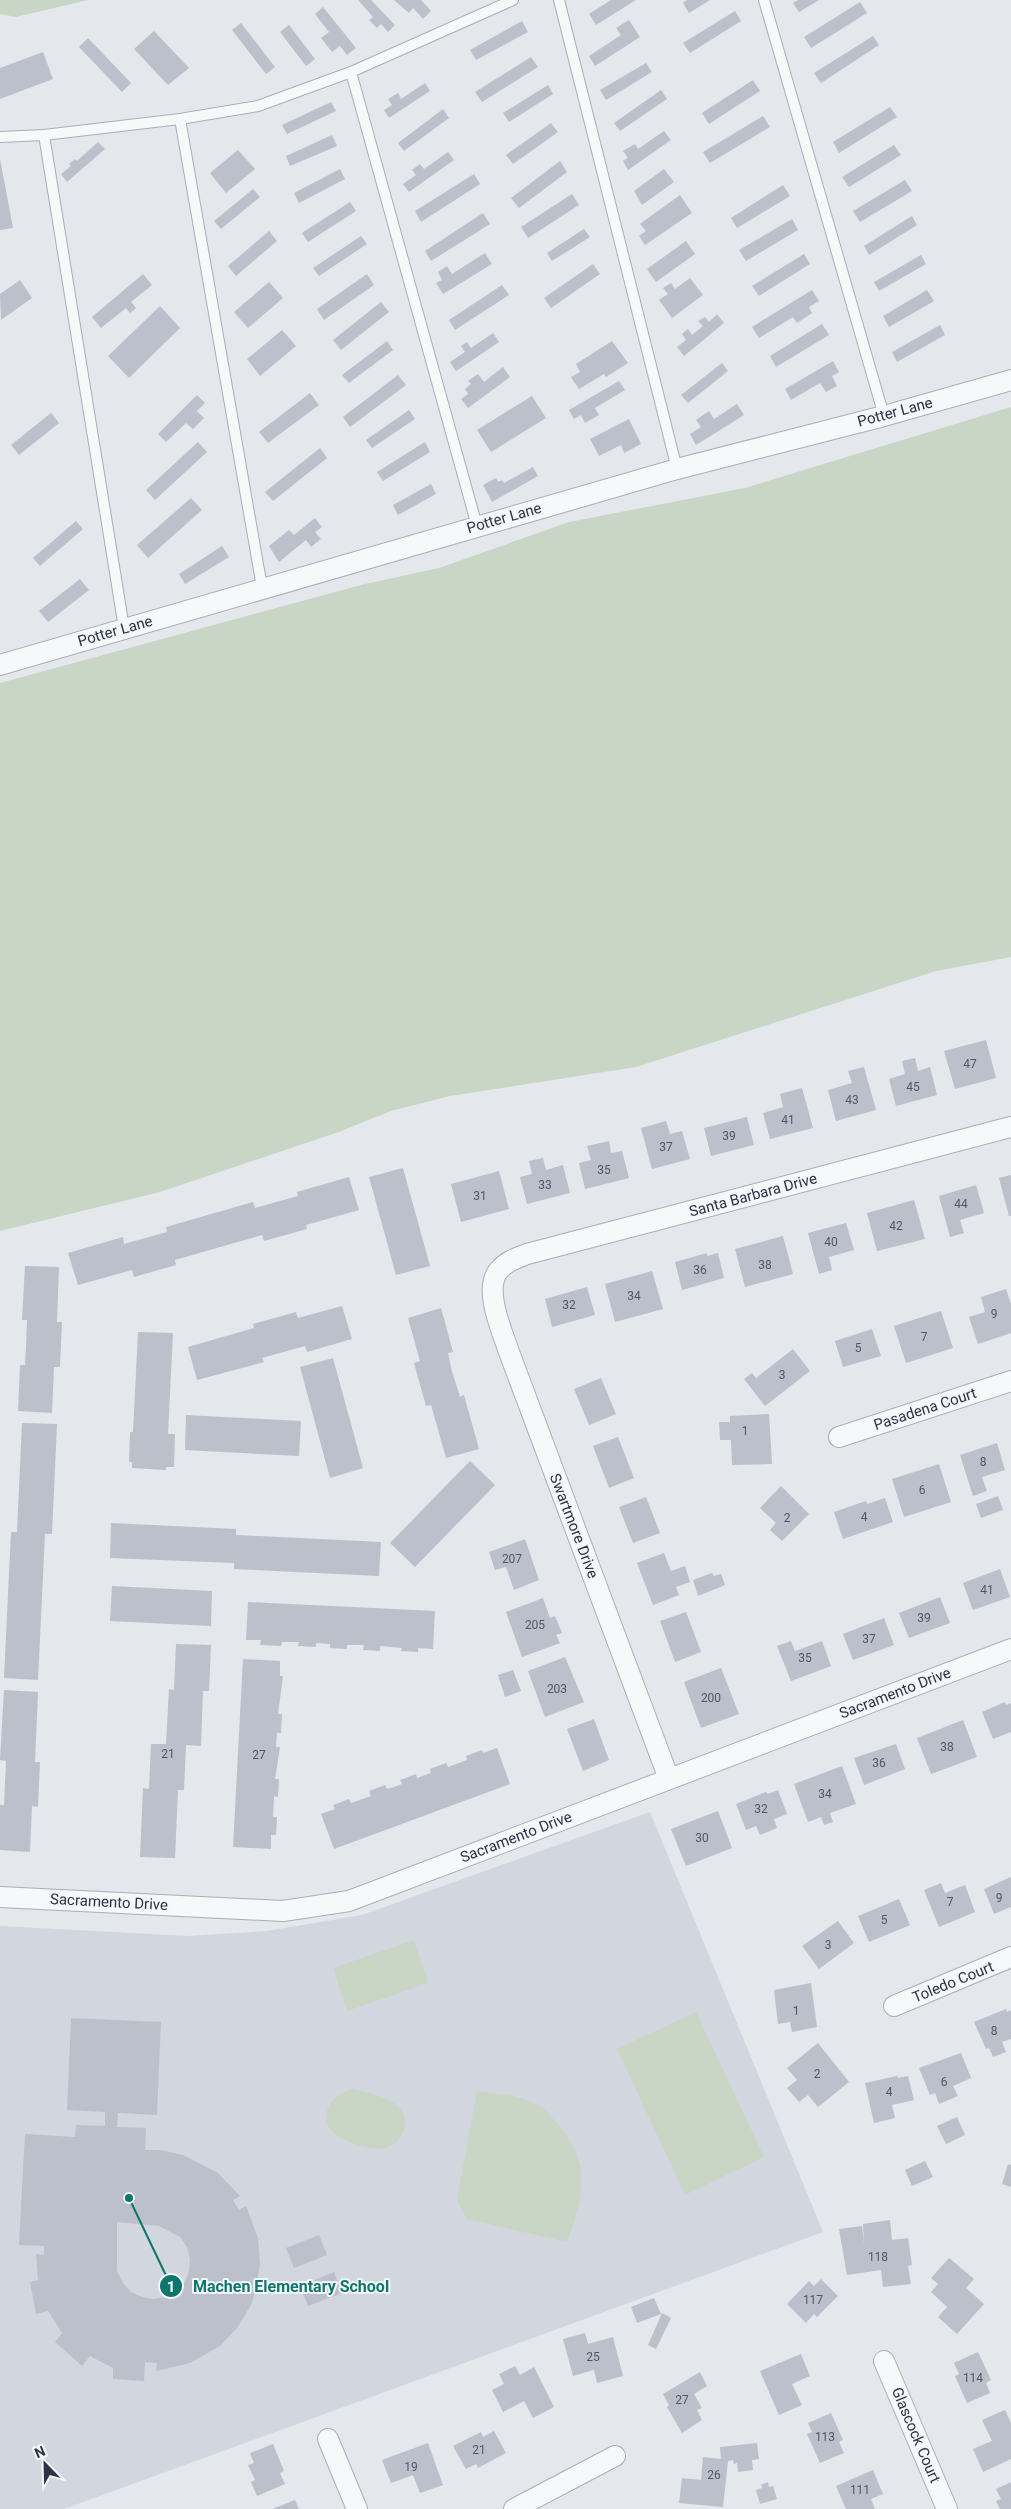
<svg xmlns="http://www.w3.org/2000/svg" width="1011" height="2509" viewBox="0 0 1011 2509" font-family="Roboto,sans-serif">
<rect width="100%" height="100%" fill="#e4e7ec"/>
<path fill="#d2d6de" d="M650 1812 823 2232 64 2509H0V1926L188 1936 267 1931 362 1915Z"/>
<path fill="#c9d6c5" d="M0 0H88L16 17 0 14Z
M1011 407V957L936 971 636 1067 450 1096 391 1111 336 1133 160 1192 0 1231V683L365 584 439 568 569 522 745 488Z
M414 1940 428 1983 347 2011 333 1968Z
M696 2012 764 2157 685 2195 617 2049Z
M352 2089C375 2094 417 2102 402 2134 399 2141 393 2146 385 2148 374 2151 344 2142 335 2134 315 2118 332 2093 352 2089Z
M477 2091C497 2094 521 2095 540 2106 546 2109 551 2117 556 2122 593 2161 583 2197 567 2242L467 2219 457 2200Z"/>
<path fill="#bbc0ca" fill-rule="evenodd" d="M358 0H371L395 25 388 32 381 24 377 28 369 20 373 17Z
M394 0H421L431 11 423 19 413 8 409 13Z
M611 0H636L596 25 589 14Z
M687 0H710L689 13 683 3Z
M798 0H819L799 12 793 3Z
M860 2 867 13 811 48 804 37Z
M323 7 356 48 347 55 340 46 332 52 321 38 329 32 315 14Z
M735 11 741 21 690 53 683 43Z
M629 20 640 37 595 66 589 56 621 35 616 28Z
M522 21 528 32 476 60 470 50Z
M241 23 275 67 266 74 232 30Z
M289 25 315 59 306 66 280 32Z
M154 31 189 68 168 85 134 49Z
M873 36 879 45 821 83 814 73Z
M88 38 131 83 122 92 79 47Z
M43 52 53 79 0 99V68Z
M531 57 538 67 482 102 475 92Z
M646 63 652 72 606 100 600 90Z
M753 80 760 91 709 124 702 113Z
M425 83 430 91 389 118 384 110 392 105 388 99 398 93 401 99Z
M548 85 553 94 509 122 503 113Z
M661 90 667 99 620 131 614 123Z
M331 102 336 111 287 134 282 125Z
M890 107 897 117 839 153 833 142Z
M443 109 449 118 404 151 398 143Z
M763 116 770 127 710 163 703 152Z
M551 123 558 132 513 164 506 155Z
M664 131 671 140 628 170 623 161 628 158 623 151 635 144 638 149Z
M332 135 337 146 290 166 286 156Z
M98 142 105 149 67 182 61 174 71 166 69 164 75 159 77 161Z
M894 145 901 155 849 187 842 177Z
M238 150 255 169 226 193 210 173Z
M448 152 454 160 409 192 403 184 416 175 412 170 420 164 424 169Z
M0 159 13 228 0 230Z
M560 161 567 172 519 208 511 198Z
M340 169 345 179 299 203 294 193Z
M664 169 674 182 642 205 634 191Z
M474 174 480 184 421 222 415 211Z
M905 180 912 191 860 222 853 211Z
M783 185 790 196 737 228 731 218Z
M253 189 260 197 221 229 214 221Z
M572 194 579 205 528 238 521 227Z
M680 195 692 213 645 245 639 236 646 231 640 224Z
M350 202 356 211 308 242 302 233Z
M483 213 490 224 431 261 425 251Z
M912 216 917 225 869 255 864 246Z
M792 219 798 230 746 261 739 250Z
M584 229 590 237 552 261 547 253Z
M269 231 277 241 236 276 228 266Z
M361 236 367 244 319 276 313 268Z
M686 241 695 254 656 282 647 269Z
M485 253 492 264 443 294 436 283 442 280 438 272 447 266 452 274Z
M804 254 810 264 759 296 752 286Z
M921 255 926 264 879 291 874 282Z
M593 264 600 274 551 308 544 298Z
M143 274 152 285 131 302 136 308 130 313 126 308 101 328 92 317Z
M367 274 374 285 324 320 317 309Z
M690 278 703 295 672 318 659 300 668 294 663 288 671 283 675 289Z
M20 280 32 298 1 320 0 294Z
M269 282 283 298 248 328 234 312Z
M502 285 509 295 455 330 449 320Z
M812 290 819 301 809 307 812 313 797 323 793 317 759 338 752 327Z
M927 290 934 301 889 327 883 316Z
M381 302 389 312 341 350 333 340Z
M160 306 180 328 129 378 108 356Z
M717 314 724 323 684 356 677 347 686 340 682 334 688 329 692 335 703 326 698 321 705 317 709 322Z
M822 324 829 335 776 367 770 356Z
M940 325 945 335 897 362 892 352Z
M282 330 296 346 260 376 247 359Z
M493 333 499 342 456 371 450 362 465 352 461 346 467 342 471 348Z
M387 341 393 350 349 383 342 375Z
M612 341 628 363 606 377 604 374 579 389 571 377 580 372 576 364Z
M833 361 839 372 832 376 837 386 826 392 820 383 791 400 785 389Z
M722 363 728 371 688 403 681 395Z
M503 367 510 377 468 408 461 399 468 394 465 389 471 384 468 381 478 374 484 382Z
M398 375 406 385 350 427 343 417Z
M619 381 625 390 595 408 599 415 585 423 581 415 574 419 569 410Z
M310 393 319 405 268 443 259 432Z
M197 395 205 403 197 411 204 418 193 429 186 423 166 442 158 434Z
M532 396 546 418 491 452 477 430Z
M737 404 744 415 696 445 690 434 701 427 696 420 709 411 714 419Z
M409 410 415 419 372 448 366 440Z
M51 413 59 423 19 455 11 445Z
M629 419 641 444 624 453 621 445 599 456 590 439Z
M198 442 207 452 155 500 146 490Z
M425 442 430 452 383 481 377 472Z
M320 448 327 458 273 501 265 492Z
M533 467 538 476 492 502 483 485 496 478 498 482 502 480 504 483Z
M431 484 436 494 398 515 393 505Z
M191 498 202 510 148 558 137 545Z
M315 518 322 527 315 532 321 539 311 547 306 540 279 562 269 546 289 530 294 535Z
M76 521 83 529 40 566 33 558Z
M222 546 229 557 185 584 179 574Z
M80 579 89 590 48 622 39 611Z
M986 1040 996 1078 955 1089 944 1051Z
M915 1058 918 1071 930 1067 937 1095 896 1106 889 1079 905 1074 902 1061Z
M864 1067 876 1110 836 1121 828 1090 852 1083 848 1071Z
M802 1088 813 1128 770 1139 763 1113 783 1107 780 1094Z
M747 1117 754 1145 711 1156 704 1128Z
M666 1121 670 1134 682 1131 690 1159 652 1169 641 1128Z
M609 1141 611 1153 622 1151 629 1178 585 1189 579 1163 591 1160 587 1146Z
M543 1158 546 1170 563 1165 570 1193 527 1204 520 1177 532 1174 529 1161Z
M403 1168 430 1266 396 1275 369 1177Z
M499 1171 509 1209 461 1222 451 1184Z
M1011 1175V1216H1009L999 1178Z
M349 1177 359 1210 306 1225 307 1229 264 1241 262 1235 175 1260 176 1265 134 1277 132 1270 78 1285 68 1253 123 1237 124 1244 167 1232 166 1227 253 1202 255 1208 298 1196 297 1192Z
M976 1185 984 1213 960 1220 964 1233 950 1237 939 1196Z
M914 1200 925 1239 877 1251 867 1213Z
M846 1223 854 1250 829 1257 832 1270 819 1274 808 1233Z
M783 1236 793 1274 745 1287 735 1249Z
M707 1253V1256L718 1253 724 1278 682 1290 675 1262Z
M25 1266 59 1267 57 1322H62L60 1367H54L52 1413 18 1411 20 1365H25L26 1347 27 1320H22Z
M652 1271 663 1309 615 1322 605 1284Z
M587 1287 595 1315 552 1327 545 1299Z
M1006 1289 1011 1304V1333L978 1344 969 1317 985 1312 981 1297Z
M342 1306 352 1339 307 1352 305 1346 262 1358 264 1362 197 1380 188 1347 254 1328 253 1324 296 1312 298 1318Z
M441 1308 453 1352 448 1353 451 1368 460 1397 464 1395 479 1449 446 1458 431 1405 426 1406 414 1363 420 1361 408 1318Z
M941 1311 953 1348 906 1363 894 1326Z
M872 1329 881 1356 843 1367 835 1341Z
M138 1332 173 1333 168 1434H175L174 1467H166V1470L132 1468V1462H129L130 1432H133Z
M793 1349 810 1371 765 1406 744 1379 752 1373 756 1378Z
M333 1358 363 1468 330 1478 300 1367Z
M601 1378 616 1414 589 1425 574 1389Z
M769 1414 772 1464 732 1465 731 1440H720L719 1422H730V1416Z
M186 1415 301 1421 299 1456 185 1450Z
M22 1423 57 1424 52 1534H45L38 1680 4 1678 11 1532H17Z
M618 1437 634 1478 609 1488 593 1446Z
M997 1443 1005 1470 982 1477 987 1491 973 1496 960 1455Z
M470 1461 495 1485 415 1567 390 1543Z
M939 1464 951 1502 904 1517 892 1479Z
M781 1486 809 1514 782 1541 770 1530 776 1523 760 1508Z
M998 1496 1003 1510 981 1518 976 1504Z
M646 1497 660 1533 633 1543 619 1507Z
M885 1498 893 1522 843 1539 834 1512 866 1501 867 1504Z
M111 1523 236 1529V1535L381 1542 379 1576 234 1569V1563L110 1558Z
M525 1539 539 1580 514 1590 506 1567 495 1570 489 1552Z
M664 1553 671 1571 685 1566 690 1582 676 1587 679 1595 653 1605 637 1563Z
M1000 1569 1010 1597 973 1610 963 1583Z
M712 1573 714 1576 721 1574 725 1585 698 1596 693 1580Z
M112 1586 212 1591 211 1626 110 1621Z
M940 1597 950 1623 909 1638 899 1613Z
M543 1598 550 1618 555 1616 562 1633 556 1635 560 1643 522 1657 506 1612Z
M248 1602 435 1611 433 1649 418 1648V1652L401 1651 402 1648 380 1646V1651L363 1650 364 1645H347V1649L330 1648V1644L316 1643V1647L298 1646 299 1642H282L281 1646 260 1645 261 1640H246Z
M686 1612 701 1652 675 1662 660 1621Z
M884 1618 894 1645 853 1660 843 1634Z
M791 1641 795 1651 822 1641 831 1666 791 1681 777 1646Z
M176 1644 211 1645 209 1691H203L201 1746 186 1745 184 1790H178L175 1858 140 1857 143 1788 149 1789 151 1744H166L169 1689 174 1690Z
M565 1657 584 1702 545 1717 528 1671Z
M243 1659 280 1661V1676H283L278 1714H282L281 1733H277L276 1747H280L275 1779H279L278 1797 274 1796 273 1817H277L276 1835H271V1849L233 1847Z
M721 1668 739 1714 701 1728 684 1682Z
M513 1670 521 1691 505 1697 498 1675Z
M4 1690 38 1692 35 1762H40L38 1807 32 1806 30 1852 0 1850V1805H4L6 1761 0 1760Z
M1005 1702 1006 1705 1011 1703V1732L993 1739 982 1712Z
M594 1719 609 1760 583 1771 567 1729Z
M963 1720 977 1757 931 1774 917 1738Z
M896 1744 905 1769 864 1785 854 1758Z
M497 1748 510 1784 334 1849 321 1814 335 1809 333 1805 349 1799 351 1803 371 1796 369 1791 385 1785 387 1789 394 1787 402 1784 400 1780 416 1774 417 1778 431 1773 430 1769 446 1763 448 1767 467 1760 466 1756 482 1750 483 1753Z
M842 1766 856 1804 830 1813 833 1822 824 1825 821 1817 808 1822 794 1784Z
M778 1790 787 1814 774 1819 777 1828 760 1835 756 1826 746 1830 736 1804 766 1792 768 1794Z
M718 1811 732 1848 686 1866 671 1829Z
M1011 1877V1907L994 1914 984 1889Z
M941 1883 945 1893 965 1885 975 1912 939 1927 924 1890Z
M899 1899 910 1925 869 1942 858 1916Z
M838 1921 854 1943 819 1969 802 1946Z
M811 1983 817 2027 792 2032 790 2022 778 2024 774 1990Z
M1006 2009 1007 2012 1011 2010V2039L1002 2042 1006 2052 993 2057 989 2048 986 2049 974 2022Z
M71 2018 161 2022 157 2115 118 2113 117 2127 146 2128 145 2150H160L183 2155 218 2173 240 2196 233 2200 239 2210 246 2206 258 2238 260 2264 256 2289 251 2305 237 2328 220 2346 190 2363 156 2371 157 2363 145 2362 144 2381 113 2379V2368L90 2356 82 2366 55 2342 62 2333 48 2311 36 2314 30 2282 38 2280 36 2254 44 2255V2246L19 2245 25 2134 75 2137 76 2125 105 2126V2112L67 2110ZM117 2222 159 2226 180 2237 187 2247 190 2259 189 2271 185 2282 177 2291 166 2297 154 2299 142 2297 131 2292 123 2283 117 2271Z
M818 2043 849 2082 818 2107 808 2095 799 2102 787 2088 797 2080 787 2068Z
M961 2053 971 2078 953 2086 958 2096 939 2104 935 2093 930 2095 919 2068Z
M897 2076 898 2078 908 2076 914 2100 892 2105 895 2118 874 2123 865 2083Z
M957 2117 965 2135 946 2144 937 2126Z
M925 2161 933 2177 912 2186 905 2170Z
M1008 2164 1011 2165V2187L1002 2184Z
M890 2220 892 2240 908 2238 912 2265 908 2266 911 2284 883 2287 881 2270 847 2275 839 2229 862 2226 864 2244 863 2224Z
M319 2235 327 2255 294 2268 286 2248Z
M949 2258 974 2279 966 2288 984 2304 957 2334 938 2317 947 2307 931 2292 938 2284 931 2278Z
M334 2272 342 2293 308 2306 300 2286Z
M821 2279 838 2296 817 2317 814 2314 806 2323 787 2304 809 2281 814 2286Z
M654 2298 661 2314 637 2323 631 2307Z
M662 2313 671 2318 656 2349 648 2345Z
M585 2333 588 2344 613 2337 623 2376 597 2383 594 2370 573 2376 563 2339Z
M978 2352 991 2380 986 2383 990 2393 967 2403 955 2376 959 2374 954 2363Z
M801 2354 810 2376 792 2384 802 2405 779 2415 760 2371Z
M515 2366 520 2375 534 2367 554 2407 533 2418 524 2401 503 2412 492 2390 504 2384 499 2374Z
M700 2372 707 2386 694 2394 702 2408 697 2410 702 2420 682 2433 667 2407 669 2405 663 2394Z
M1005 2410 1011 2423V2459L983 2472 973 2449 992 2441 982 2420Z
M831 2413 843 2440 839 2442 844 2453 820 2463 807 2434 812 2432 808 2423Z
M494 2431 506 2453 478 2468 476 2464 466 2469 453 2446 481 2432 483 2437Z
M428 2443 443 2485 420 2493 413 2475 391 2483 382 2460Z
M757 2443 759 2459 752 2460 753 2470 738 2472 737 2463 734 2464 733 2460 728 2461 723 2507 679 2503 682 2478 701 2480 703 2457 721 2459 720 2447Z
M273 2444 284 2471 280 2473 285 2484 257 2496 251 2482 255 2480 248 2465 254 2463 250 2453Z
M873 2470 883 2494 871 2499 875 2509H846L836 2486Z
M768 2482 769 2487 773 2486 777 2499 760 2504 756 2490 762 2488 761 2485Z
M1011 2482V2509H1000L996 2501 1001 2499 996 2489Z
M295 2500 299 2509H272Z"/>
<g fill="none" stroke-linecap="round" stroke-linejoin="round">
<g stroke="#a9aeb7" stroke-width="12">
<path id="service" d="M559 0 677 469
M764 0 884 416
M351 72 477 526
M180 119 262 587
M44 135 124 628
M0 137 44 135 180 119 258 106 351 72 513 0"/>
</g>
<g stroke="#a9aeb7" stroke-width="22">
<path id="minor" d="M0 665 677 469 884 416 1011 380
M839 1437 1011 1381
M669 1779 509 1352C502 1331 482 1287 500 1269 507 1261 517 1258 527 1254L1011 1127
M0 1897 283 1911 349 1901 1011 1649
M894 2006 1011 1957
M884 2361 947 2509
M328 2439 357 2509
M514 2509 615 2456"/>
</g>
<use href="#service" stroke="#f7f8fa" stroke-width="10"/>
<use href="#minor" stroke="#f7f8fa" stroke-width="20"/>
</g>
<g text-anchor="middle" stroke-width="4" stroke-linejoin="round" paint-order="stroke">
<g font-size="12" fill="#4f5766">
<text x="970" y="1068">47</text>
<text x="913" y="1091">45</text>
<text x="852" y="1104">43</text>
<text x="788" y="1124">41</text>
<text x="729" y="1140">39</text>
<text x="666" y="1151">37</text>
<text x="604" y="1174">35</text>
<text x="545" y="1189">33</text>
<text x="480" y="1200">31</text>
<text x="961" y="1208">44</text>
<text x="896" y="1230">42</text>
<text x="831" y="1246">40</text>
<text x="765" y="1269">38</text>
<text x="700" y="1274">36</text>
<text x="634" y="1300">34</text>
<text x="569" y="1309">32</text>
<text x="994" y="1318">9</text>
<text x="924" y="1341">7</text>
<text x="858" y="1352">5</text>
<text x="782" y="1379">3</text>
<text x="745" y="1435">1</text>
<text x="983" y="1466">8</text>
<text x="922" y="1494">6</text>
<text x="864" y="1521">4</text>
<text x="787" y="1522">2</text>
<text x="512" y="1563">207</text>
<text x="987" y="1594">41</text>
<text x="924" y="1622">39</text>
<text x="535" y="1629">205</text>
<text x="869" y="1643">37</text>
<text x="805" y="1662">35</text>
<text x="557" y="1693">203</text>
<text x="711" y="1702">200</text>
<text x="947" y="1751">38</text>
<text x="168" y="1758">21</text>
<text x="259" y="1759">27</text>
<text x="879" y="1767">36</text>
<text x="825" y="1798">34</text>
<text x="761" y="1813">32</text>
<text x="702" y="1842">30</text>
<text x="999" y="1902">9</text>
<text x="950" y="1906">7</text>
<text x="884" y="1924">5</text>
<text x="828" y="1949">3</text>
<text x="796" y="2015">1</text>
<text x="994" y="2035">8</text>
<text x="817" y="2078">2</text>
<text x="944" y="2086">6</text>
<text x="889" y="2096">4</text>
<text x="878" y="2261">118</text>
<text x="813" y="2304">117</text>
<text x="593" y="2361">25</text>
<text x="973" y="2382">114</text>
<text x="682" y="2404">27</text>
<text x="825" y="2441">113</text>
<text x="479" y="2454">21</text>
<text x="411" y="2471">19</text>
<text x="714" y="2479">26</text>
<text x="860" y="2494">111</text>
</g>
<g font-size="15" fill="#2b3445" stroke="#f4f6f9">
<text transform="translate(895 412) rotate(-15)" y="5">Potter Lane</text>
<text transform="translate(504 518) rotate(-16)" y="5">Potter Lane</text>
<text transform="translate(115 631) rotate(-16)" y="5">Potter Lane</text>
<text transform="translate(753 1195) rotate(-15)" y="5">Santa Barbara Drive</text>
<text transform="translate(925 1409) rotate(-18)" y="5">Pasadena Court</text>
<text transform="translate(574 1526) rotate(69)" y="5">Swartmore Drive</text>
<text transform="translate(895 1693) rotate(-21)" y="5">Sacramento Drive</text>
<text transform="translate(516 1837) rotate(-21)" y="5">Sacramento Drive</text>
<text transform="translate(109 1902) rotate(3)" y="5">Sacramento Drive</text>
<text transform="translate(953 1982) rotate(-22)" y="5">Toledo Court</text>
<text transform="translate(916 2435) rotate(67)" y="5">Glascock Court</text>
</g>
</g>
<path fill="none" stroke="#0f766e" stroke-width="2" d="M129 2198L171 2286"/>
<g fill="#0f766e" stroke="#f4f6f9" stroke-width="2">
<circle cx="129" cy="2198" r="5"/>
<circle cx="171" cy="2286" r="12"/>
</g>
<g font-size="15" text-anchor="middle" font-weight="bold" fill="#fff">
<text x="171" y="2292">1</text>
</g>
<g font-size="16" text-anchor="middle" font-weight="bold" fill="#0f766e" stroke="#f4f6f9" stroke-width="4" stroke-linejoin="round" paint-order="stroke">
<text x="291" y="2292">Machen Elementary School</text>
</g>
<g transform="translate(45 2464) rotate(337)" stroke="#f4f6f9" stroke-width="4" paint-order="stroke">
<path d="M0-4L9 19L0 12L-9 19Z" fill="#2b3445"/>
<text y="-8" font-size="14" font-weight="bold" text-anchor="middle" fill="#2b3445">N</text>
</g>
</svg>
